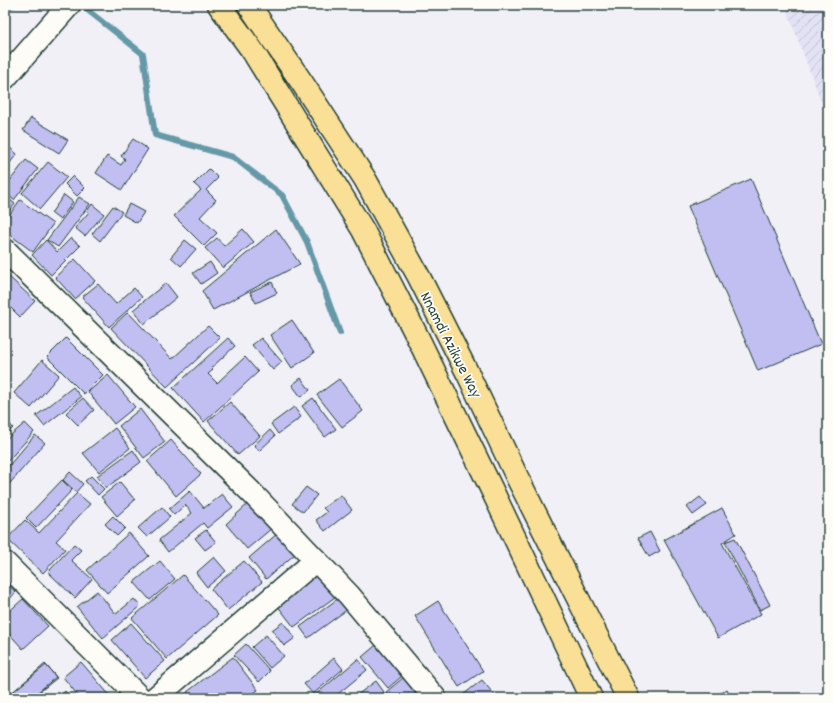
<svg xmlns="http://www.w3.org/2000/svg" width="833" height="703" viewBox="0 0 833 703" font-family="Dekko,sans-serif">
<defs>
<pattern id="industrial-furrows" width="10" height="10" patternUnits="userSpaceOnUse"><rect width="10" height="10" fill="#e3e1f4"/><path d="M-1 1l2-2M0 10L10 0M9 11l2-2" fill="none" stroke="#c2c2d2"/></pattern>
</defs>
<rect width="100%" height="100%" fill="#f1f0f6"/>
<filter id="ink" filterUnits="userSpaceOnUse"><feTurbulence type="fractalNoise" baseFrequency=".025" numOctaves="2"/><feDisplacementMap in="SourceGraphic" scale="8" xChannelSelector="R" yChannelSelector="G"/><feConvolveMatrix kernelMatrix="1 2 1 2 8 2 1 2 1" color-interpolation-filters="sRGB"/></filter>
<g filter="url(#ink)">
<path fill="url(#industrial-furrows)" d="M785 5H828V120Z"/>
<g fill="none" stroke-linecap="round" stroke-linejoin="round">
<path stroke="#6599a8" stroke-width="6" d="M6 5 9 7 12 5
M81 5 143 54 155 135 233 157 282 195 307 242 340 333"/>
</g>
<path fill="#c1bff1" stroke="#1f3d34" d="M31 118 68 140 59 153 23 130Z
M133 139 148 149 122 190 96 173 107 156 121 165 125 159 121 156Z
M9 147 17 154 5 169V152Z
M26 160 38 169 14 200 5 193V187Z
M48 162 67 177 40 209 22 193Z
M209 169 218 178 206 190 216 200 200 217 217 233 204 246 174 216 201 190 194 184Z
M73 176 85 188 77 196 65 184Z
M751 179 821 344 758 371 688 206Z
M64 195 73 202 60 220 51 213Z
M5 196 15 204 5 216Z
M79 197 90 204 58 247 47 240Z
M20 200 53 224 33 252 5 231V221Z
M92 204 104 214 85 236 75 228 89 212 87 211Z
M129 204 144 212 137 223 123 215Z
M113 206 122 212 100 241 92 234Z
M243 229 254 242 223 268 205 248 217 238 224 246Z
M276 229 300 264 213 310 202 291Z
M71 238 80 246 51 275 32 255 46 240 57 252Z
M185 240 196 249 181 266 171 257Z
M75 259 95 281 75 299 55 277Z
M210 262 217 273 201 284 193 273Z
M5 273 35 301 20 317 5 302Z
M272 282 277 293 256 303 250 292Z
M166 283 177 297 144 324 133 310Z
M98 284 116 304 134 288 142 297 109 327 82 297Z
M128 312 172 359 208 326 220 338 167 387 111 328Z
M292 320 314 353 292 368 270 335Z
M66 338 103 375 84 394 47 357Z
M228 338 235 346 211 368 213 370 208 374 217 383 245 357 258 372 204 422 173 388Z
M261 338 282 362 273 370 252 345Z
M42 360 59 375 31 408 14 393Z
M108 375 135 407 114 424 88 392Z
M301 378 310 390 301 397 292 385Z
M339 379 363 411 342 427 317 395Z
M73 387 81 397 44 426 36 416Z
M83 398 94 410 78 425 66 413Z
M313 398 336 429 325 437 302 406Z
M230 402 260 436 238 455 208 421Z
M294 407 301 417 278 434 271 424Z
M140 409 165 442 144 458 119 426Z
M5 418 13 428 5 436Z
M25 423 34 432 5 464V440Z
M115 428 130 448 99 472 83 453Z
M270 430 275 436 259 451 254 445Z
M35 435 45 443 5 489V470Z
M171 440 201 474 176 496 147 461Z
M133 450 141 462 106 488 97 476Z
M70 472 83 484 76 492 63 480Z
M91 476 104 489 98 495 85 481Z
M62 480 72 490 36 528 26 518Z
M120 482 135 500 117 516 101 497Z
M306 487 317 495 303 512 292 504Z
M190 491 204 508 222 494 233 507 207 528 203 523 168 552 159 540 192 513 185 505 174 515 169 509Z
M77 493 90 504 56 541 65 549 43 573 7 539 25 520 39 533Z
M341 495 352 510 325 531 316 520 327 512 323 508Z
M700 497 707 505 693 515 687 507Z
M250 502 272 528 247 549 226 524Z
M162 507 170 517 147 537 138 528Z
M722 508 736 534 722 543 761 614 718 638 664 540Z
M113 516 125 528 117 536 105 524Z
M206 530 216 542 205 550 195 538Z
M650 532 660 551 649 557 638 538Z
M129 533 149 556 107 593 87 570Z
M278 533 295 554 266 579 249 558Z
M735 538 770 605 760 610 725 542Z
M74 544 81 550 71 560 92 579 75 598 48 572Z
M214 557 226 571 207 587 196 573Z
M160 561 175 579 150 600 134 582Z
M244 561 262 582 228 610 211 589Z
M322 571 339 594 294 627 277 605Z
M183 575 218 615 167 659 132 618Z
M5 582 16 592 5 604Z
M97 591 116 614 134 599 140 606 103 638 77 607Z
M340 597 348 609 308 638 300 627Z
M23 599 48 626 23 649 5 629V615Z
M438 601 483 671 459 687 415 616Z
M283 622 295 638 284 646 272 630Z
M131 623 165 661 145 678 112 640Z
M266 635 284 656 270 668 252 647Z
M382 640 408 671 388 688 362 657Z
M246 644 270 671 259 682 234 655Z
M233 657 258 690 247 698H192L187 692Z
M334 658 343 669 313 694 304 684Z
M358 659 367 670 333 698H315L314 696Z
M81 662 112 698H80L63 677Z
M45 664 56 677 31 698H6Z
M46 665 57 678 32 698H5Z
M409 673 430 698H391L386 692Z
M482 680 497 698H459Z
M376 681 384 692 377 698H353Z
M727 689 732 698H715V697Z
M65 691 71 698H58Z
M277 693 281 698H272Z"/>
<g fill="none" stroke-linecap="round" stroke-linejoin="round">
<g stroke="#1f3d34" stroke-width="25">
<path id="street" d="M5 78 69 5
M5 250 251 492 349 595 435 698
M5 563 140 698
M155 698 316 560"/>
</g>
<g stroke="#1f3d34" stroke-width="25">
<path id="highway" d="M219 5 252 50 363 230 417 336 491 488 591 698
M249 5 303 84 365 179 419 277 468 374 516 475 628 698"/>
</g>
<use href="#street" stroke="#fdfcf7" stroke-width="22"/>
<use href="#highway" stroke="#fadf96" stroke-width="22"/>
</g>
</g>
<g text-anchor="middle" stroke-width="3.5" stroke-linejoin="round" paint-order="stroke">
<g font-size="16" fill="#1f3d34" stroke="#fdfcf7">
<text transform="translate(452 344) rotate(63)" y="6">Nnamdi Azikwe Way</text>
</g>
</g>
<rect width="833" height="703" fill="none" stroke="#fdfcf7" stroke-width="20"/>
<rect x="10" y="10" width="813" height="683" fill="none" stroke="#1f3d34" stroke-width="1.5" filter="url(#ink)"/>
</svg>
